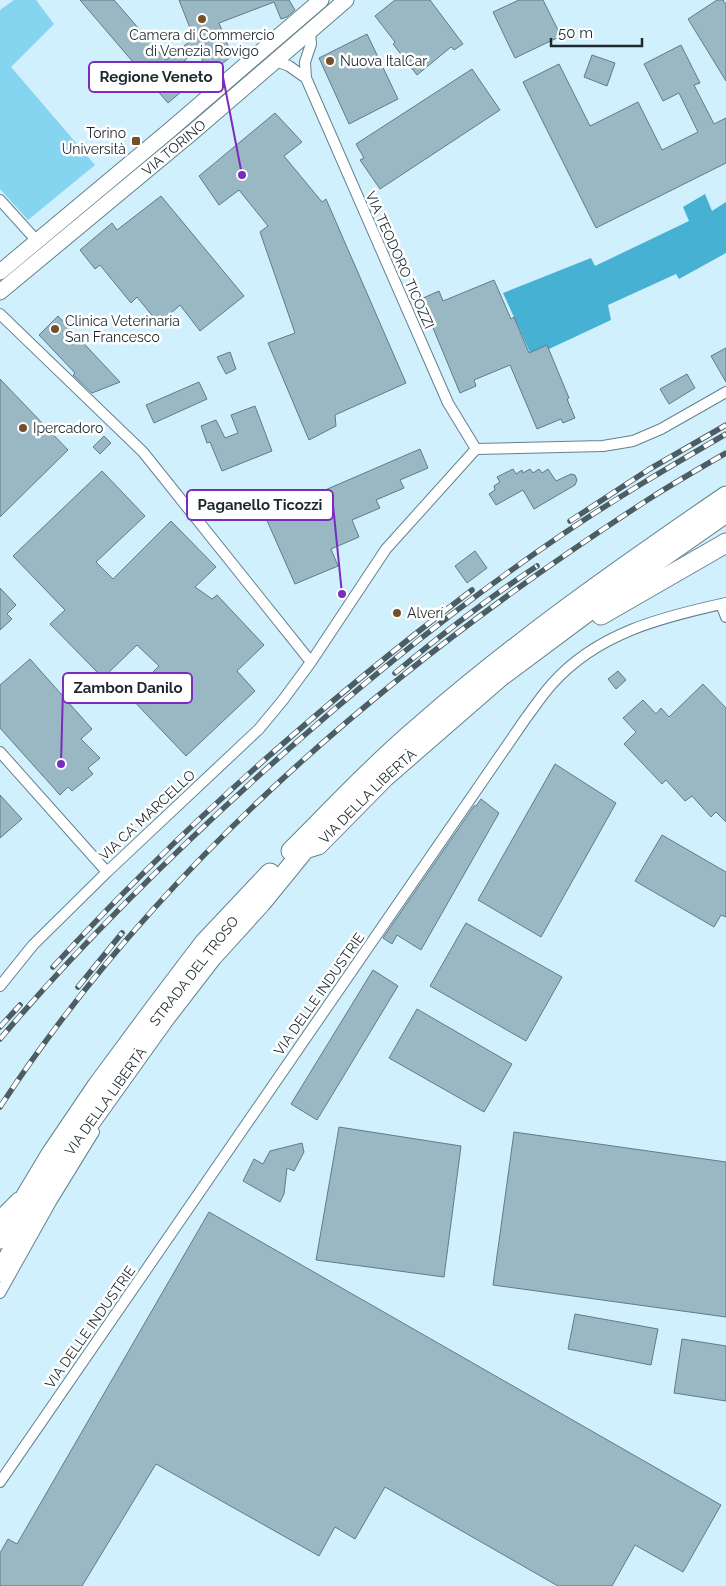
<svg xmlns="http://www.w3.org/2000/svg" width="726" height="1586" viewBox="0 0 726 1586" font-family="Raleway,sans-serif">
<rect width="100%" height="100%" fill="#cff0fc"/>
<path fill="#85d5f1" d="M14 0H36L54 24 11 67 95 165 28 220 0 189V10Z"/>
<path fill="#46b1d2" d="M705 194 712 211 726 202V253L679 279 676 274 608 305 611 320 532 357 503 293 591 258 595 266 689 221 683 207Z"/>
<path fill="#99b8c3" stroke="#5f7c87" d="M80 0H114L166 60 194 38 179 0H289L295 10 287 17 281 19 274 2 219 23 232 56 208 75 198 49 174 70 188 86 168 103Z
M395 0H430L463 44 454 50 451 47 417 75 393 44 395 42 375 16Z
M519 0H543L561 36 515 58 493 12Z
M717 0H723L726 4V81L688 19Z
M367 34 398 99 349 124 319 58Z
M681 45 700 83 694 85 714 124 726 118V163L596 228 523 82 559 64 590 126 638 102 662 150 698 132 679 93 663 101 644 64Z
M592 55 615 63 607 86 584 77Z
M472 69 500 110 380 189 360 160 364 158 356 144Z
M275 113 302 142 284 156 322 202 326 199 406 383 335 415 336 426 309 440 268 343 295 333 260 232 268 226 239 190 219 205 199 176Z
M161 196 244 296 200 331 180 305 159 324 137 297 131 303 100 265 95 269 80 250 112 223 117 230Z
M494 280 511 319 514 317 529 353 547 345 569 398 567 399 575 418 563 423 561 419 537 429 510 365 474 380 476 386 460 393 421 299 439 291 443 301Z
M58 316 120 382 92 393 73 375 75 373 39 335Z
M726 348V382L711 356Z
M230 352 236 369 226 374 217 357Z
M687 374 695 388 669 404 660 389Z
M0 379 68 450 0 517Z
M199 382 207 399 154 423 146 405Z
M255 406 272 451 222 471 210 442 207 443 201 426 216 420 225 438 238 433 231 415Z
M104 436 111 443 100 454 93 447Z
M420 449 428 468 400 480 404 488 376 500 380 508 352 520 359 537 331 549 338 566 295 584 265 516Z
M513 469 516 474 522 470 523 473 530 469 533 473 539 469 542 473 548 469 556 481 571 474 575 475 577 480 575 485 534 509 523 490 496 505 489 494 495 490 494 486 500 482 497 477Z
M102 471 145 516 96 562 113 579 171 521 216 567 195 587 212 599 217 595 264 645 237 671 255 691 186 756 129 696 159 666 137 645 103 678 50 624 65 610 13 556Z
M475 551 487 568 467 583 455 566Z
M0 588 16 605 7 614 12 619 0 630Z
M30 659 92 729 81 739 100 758 88 768 93 774 72 791 68 787 60 795 0 728V685Z
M618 671 626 680 616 689 608 679Z
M703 684 726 708V822L716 812 711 817 692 796 685 801 666 780 662 784 624 744 636 732 623 718 643 700 656 714 661 708 669 717Z
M555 764 616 803 541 937 478 900Z
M0 795 22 819 0 838Z
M481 799 499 813 421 950 397 935 392 944 383 938 474 806H476Z
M662 835 726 872V917L721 915 714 927 635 881Z
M466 923 562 977 526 1041 430 986Z
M373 970 398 986 317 1120 291 1104Z
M417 1009 512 1064 484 1112 389 1058Z
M339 1127 461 1146 444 1277 316 1260Z
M514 1132 726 1162V1317L493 1285Z
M302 1143 304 1152 294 1171 287 1168 284 1194 280 1202 243 1181 254 1159 263 1164 270 1151Z
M209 1212 721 1505 683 1572 635 1545 612 1586H558L385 1487 355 1539 335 1527 319 1556 156 1464 82 1586H0V1553L8 1539 17 1544Z
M575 1314 658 1329 651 1365 568 1349Z
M682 1339 726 1346V1401L674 1393Z"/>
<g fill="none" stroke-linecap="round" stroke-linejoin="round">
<g stroke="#64828d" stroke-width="12">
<path id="street" d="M310 30 311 44 305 62 306 78 448 403 476 449
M276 61 289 66 306 78
M0 200 37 241
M0 314 143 452 311 662
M721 604 726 617
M0 752 107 872
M0 986 33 945 107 872 259 729 283 700 311 662 386 549 476 449 603 446 633 441 661 429 726 392
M0 1215 17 1198
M0 1293 51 1202 94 1132
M0 1482 526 718C535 706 543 694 552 684 597 633 662 617 726 603"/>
</g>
<g stroke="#64828d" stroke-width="17">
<g id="secondary">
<path d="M0 272 170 130 321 0"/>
<path id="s1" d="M0 292 194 131 346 0"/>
</g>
</g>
<g stroke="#64828d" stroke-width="21">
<g id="highway">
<path d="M601 615 726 543"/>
<path d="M291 851C334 808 375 764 421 725 517 641 621 568 726 496"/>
<path d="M0 1239 51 1154 97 1086 157 1005 204 943 270 873"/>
<path id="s2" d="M0 1272 67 1155 165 1018 212 957 261 903 305 849 318 845 385 777 500 677 633 578 726 513"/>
</g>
</g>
<use href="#street" stroke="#fff" stroke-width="10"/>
<use href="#secondary" stroke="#fff" stroke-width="15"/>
<use href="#highway" stroke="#fff" stroke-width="19"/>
<g stroke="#4c5e64" stroke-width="5.5">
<path id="rail" d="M570 521 648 470 726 425
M395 673C441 635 487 599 537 566
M53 967C180 828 322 704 472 590
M78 987 122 933
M0 1027 20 1005
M0 1039C78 947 164 862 254 780 351 692 454 608 563 534 616 498 671 466 726 434
M0 1107C164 857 400 660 649 499 674 483 700 468 726 453"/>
</g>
<use href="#rail" stroke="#fff" stroke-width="4" stroke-dasharray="11" stroke-linecap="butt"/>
</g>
<g fill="#735029" stroke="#fff" stroke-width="2">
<circle cx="202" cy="19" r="5"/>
<circle cx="330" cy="61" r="5"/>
<rect x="131" y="136" width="10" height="10" rx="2.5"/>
<circle cx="55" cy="329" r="5"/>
<circle cx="23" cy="428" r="5"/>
<circle cx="397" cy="613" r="5"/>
</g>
<g text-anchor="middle" stroke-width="5" stroke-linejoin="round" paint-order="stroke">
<g font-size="14" fill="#1d292e" stroke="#fff" text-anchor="start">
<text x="202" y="40" text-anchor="middle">Camera di Commercio<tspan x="202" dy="16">di Venezia Rovigo</tspan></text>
<text x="340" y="66">Nuova ItalCar</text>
<text x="126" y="138" text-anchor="end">Torino<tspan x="126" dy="16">Università</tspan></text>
<text x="65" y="326">Clinica Veterinaria<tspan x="65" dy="16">San Francesco</tspan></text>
<text x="33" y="433">Ipercadoro</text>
<text x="407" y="618">Alverí</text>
</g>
<g font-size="14" fill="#1d292e" stroke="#fff">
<text dy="5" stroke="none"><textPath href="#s1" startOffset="226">VIA TORINO</textPath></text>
<text transform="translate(400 260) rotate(66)" y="5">VIA TEODORO TICOZZI</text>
<text dy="5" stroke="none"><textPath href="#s2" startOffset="606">VIA DELLA LIBERTÀ</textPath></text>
<text transform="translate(147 815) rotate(-43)" y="5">VIA CA' MARCELLO</text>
<text transform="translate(194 971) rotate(-52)" y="5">STRADA DEL TROSO</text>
<text transform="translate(319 994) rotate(-55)" y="5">VIA DELLE INDUSTRIE</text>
<text dy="5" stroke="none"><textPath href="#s2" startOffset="201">VIA DELLA LIBERTÀ</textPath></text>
<text transform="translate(90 1327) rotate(-55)" y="5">VIA DELLE INDUSTRIE</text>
</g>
</g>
<path fill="none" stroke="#7b2cbf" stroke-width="2" d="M242 175L223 77M342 594L333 505M61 764L63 688"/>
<g fill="#7b2cbf" stroke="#fff" stroke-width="2">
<circle cx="242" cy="175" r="5"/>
<circle cx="342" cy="594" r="5"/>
<circle cx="61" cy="764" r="5"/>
</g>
<g fill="#fff" stroke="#7b2cbf" stroke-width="2">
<rect x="89" y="62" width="134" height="30" rx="5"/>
<rect x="187" y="490" width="146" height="30" rx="5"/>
<rect x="63" y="673" width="129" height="30" rx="5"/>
</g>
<g font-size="15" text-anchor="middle" font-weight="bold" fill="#1d292e">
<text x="156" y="82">Regione Veneto</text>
<text x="260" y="510">Paganello Ticozzi</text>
<text x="128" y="693">Zambon Danilo</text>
</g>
<path d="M551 38v8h91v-8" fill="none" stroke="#1d292e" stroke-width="2.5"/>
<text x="558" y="38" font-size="15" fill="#1d292e" stroke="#ffffff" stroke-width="4" paint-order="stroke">50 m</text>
</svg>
